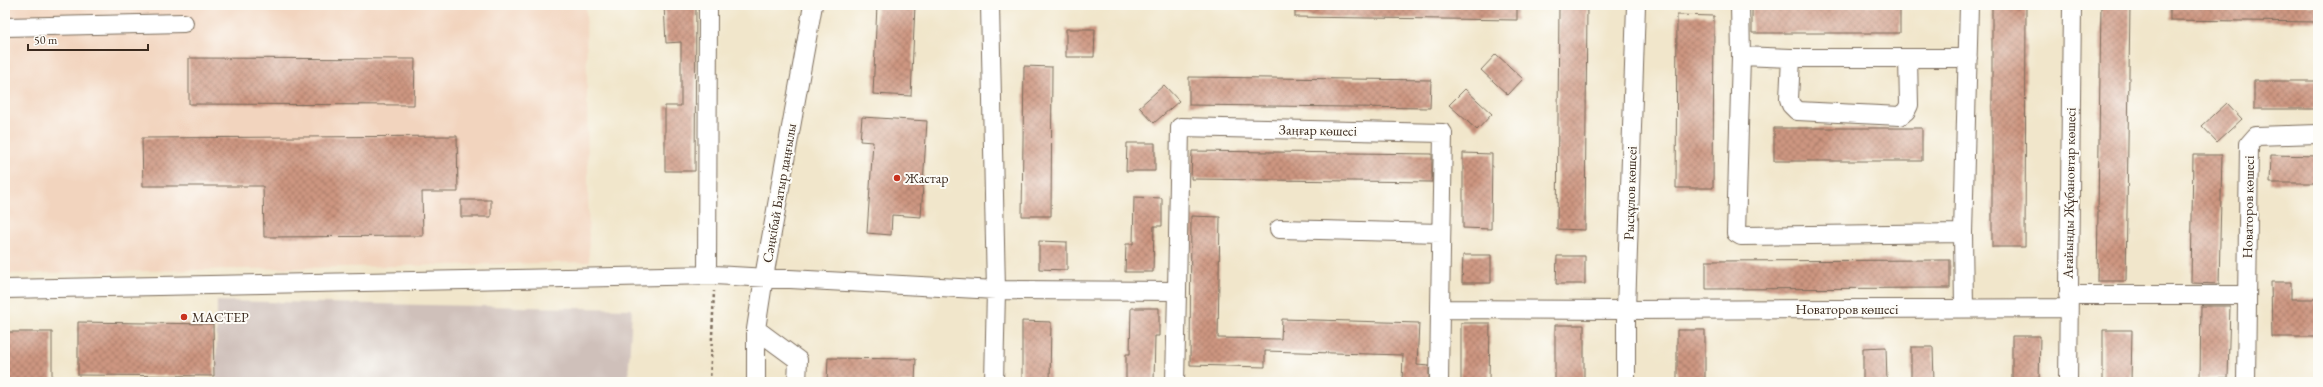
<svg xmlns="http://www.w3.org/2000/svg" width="2323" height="387" viewBox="0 0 2323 387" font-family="'EB Garamond',serif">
<defs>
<pattern id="building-cross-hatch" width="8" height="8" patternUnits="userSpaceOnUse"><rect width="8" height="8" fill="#ce9681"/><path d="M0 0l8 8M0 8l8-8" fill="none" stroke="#a87b69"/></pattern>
</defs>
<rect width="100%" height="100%" fill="#fdfcf7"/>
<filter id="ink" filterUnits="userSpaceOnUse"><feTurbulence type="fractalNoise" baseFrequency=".025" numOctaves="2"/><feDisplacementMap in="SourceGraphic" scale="8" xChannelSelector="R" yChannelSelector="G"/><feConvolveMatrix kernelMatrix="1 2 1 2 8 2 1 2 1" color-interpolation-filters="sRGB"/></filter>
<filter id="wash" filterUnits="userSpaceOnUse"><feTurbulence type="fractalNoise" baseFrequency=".012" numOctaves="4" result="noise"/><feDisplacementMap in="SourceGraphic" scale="16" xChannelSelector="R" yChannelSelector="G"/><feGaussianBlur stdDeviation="0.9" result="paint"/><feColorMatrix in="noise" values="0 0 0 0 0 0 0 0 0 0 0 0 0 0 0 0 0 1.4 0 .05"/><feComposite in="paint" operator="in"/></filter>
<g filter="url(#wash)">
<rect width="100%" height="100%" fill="#f1e6cb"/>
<path fill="#f2d4be" d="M5 5H586L589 262 5 274Z"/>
<path fill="#cfc0ba" d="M217 301 632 309 628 382H216Z"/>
<g id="blocks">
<path fill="url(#building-cross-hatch)" d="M664 5H696L695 171H665V106H681V42L666 43Z
M877 5H915L911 96 873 94Z
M1295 5H1517V20L1295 17Z
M1559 5H1587L1585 230 1557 229Z
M1752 5H1900V33H1752Z
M1992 5H2026L2025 247H1992Z
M2101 5H2130L2126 281H2097Z
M2170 5H2318V22L2170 20Z
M1677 15 1714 16 1713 188H1676Z
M1066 29H1095L1094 57H1066Z
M1496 54 1523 79 1508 95 1481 70Z
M189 58 415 59 414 105 189 104Z
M1024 66 1052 67 1051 216H1022Z
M1189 77 1431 80 1430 108 1189 105Z
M2254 81H2318V109H2254Z
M1164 85 1179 101 1154 123 1139 107Z
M1465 89 1492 114 1477 130 1449 105Z
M2227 103 2242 119 2217 142 2202 126Z
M862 117 927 121 921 217 892 215 891 235 867 233 873 142 860 141Z
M1774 128H1922V161H1774Z
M457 136 458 192H422L423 236 264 237 263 186H143L142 138Z
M1127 143H1155V171H1126Z
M1192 151 1432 154V182L1191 179Z
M1463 153 1492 154 1491 229 1463 228Z
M2193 155H2222L2219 284 2191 283Z
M2271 155 2318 156V183H2270Z
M1134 197 1162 198V226H1154L1153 272H1125L1126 244H1133Z
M461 200H491V217H461Z
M1191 216 1220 217 1218 338 1281 339 1282 319 1419 323 1417 365 1429 366V382H1402L1403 355 1265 351V367L1190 365Z
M1039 241 1067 242V270L1039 269Z
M1463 255H1491V283H1462Z
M1557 256H1585V284H1556Z
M1950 260V288L1706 289V261Z
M2271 282H2291V299H2318V337H2272Z
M2201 306H2230L2228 378H2200Z
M1131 308H1159V336H1155L1154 382H1126V354H1130Z
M1022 321 1051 322 1050 382H1022Z
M78 322 213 324 214 376 78 375Z
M1461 323H1490L1489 382H1461Z
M1555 325H1584V382H1555Z
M1677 330H1705V382H1677Z
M2103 330H2132L2131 382H2103Z
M5 332H52V382H5Z
M2012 336H2040L2039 382H2012Z
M1886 347 1887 382H1863V348Z
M1911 347H1933L1934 382H1911Z
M828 358 916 359 915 382H827Z"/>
</g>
</g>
<g filter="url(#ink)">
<use href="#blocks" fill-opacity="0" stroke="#7b6c5b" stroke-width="1"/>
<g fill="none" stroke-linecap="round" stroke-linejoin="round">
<g stroke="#7b6c5b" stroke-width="20">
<path id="minor" d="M990 5 996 290 994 382
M1740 5 1741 56
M5 27 184 23
M1791 58 1789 99 1791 105 1797 111 1900 116 1906 111 1909 105 1908 58
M1968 58H1791L1741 56 1736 233 1741 236 1963 233 1969 5
M1279 229 1441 233
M1963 233 1964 308
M707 275 708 5
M5 289 714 275 996 290 1177 291 1180 127 1443 133 1440 309
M2068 295H2247
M756 329 798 360 797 382
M756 382V329L764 277 813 5
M1175 382 1177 291
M1439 382 1440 309 1626 310 2068 308
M1626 382V310L1636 5
M2068 382 2072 5
M2246 382 2249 144 2256 136 2318 134"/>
</g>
<path stroke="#7b6c5b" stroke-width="2.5" stroke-dasharray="3 3" stroke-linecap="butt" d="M710 382 714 291"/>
<use href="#minor" stroke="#fff" stroke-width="18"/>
</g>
</g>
<g fill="#c8321e" stroke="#fdfcf7" stroke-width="1.5">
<circle cx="897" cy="178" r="4"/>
<circle cx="184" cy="317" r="4"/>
</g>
<g text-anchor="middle" stroke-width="4" stroke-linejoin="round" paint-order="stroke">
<g font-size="14" fill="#3b2a1e" stroke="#fdfcf7">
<text transform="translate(1318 130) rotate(1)" y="5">Заңғар көшесі</text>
<text transform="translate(779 193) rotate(-80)" y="5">Сәңкібай Батыр даңғылы</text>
<text transform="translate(1630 193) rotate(-88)" y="5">Рысқұлов көшсеі</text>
<text transform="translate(2069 193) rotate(-89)" y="5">Ағайынды Жұбановтар көшесі</text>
<text transform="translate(2248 207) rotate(-89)" y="5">Новаторов көшесі</text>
<text x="1847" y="314">Новаторов көшесі</text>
</g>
<g font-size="14" fill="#3b2a1e" stroke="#fdfcf7" text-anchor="start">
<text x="905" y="183">Жастар</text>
<text x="192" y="322">МАСТЕР</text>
</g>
</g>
<rect width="2323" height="387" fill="none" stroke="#fdfcf7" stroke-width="20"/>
<path d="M28 44v6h120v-6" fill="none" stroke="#3b2a1e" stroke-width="2"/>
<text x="34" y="44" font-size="12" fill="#3b2a1e" stroke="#fdfcf7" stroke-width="3" paint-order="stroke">50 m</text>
</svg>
